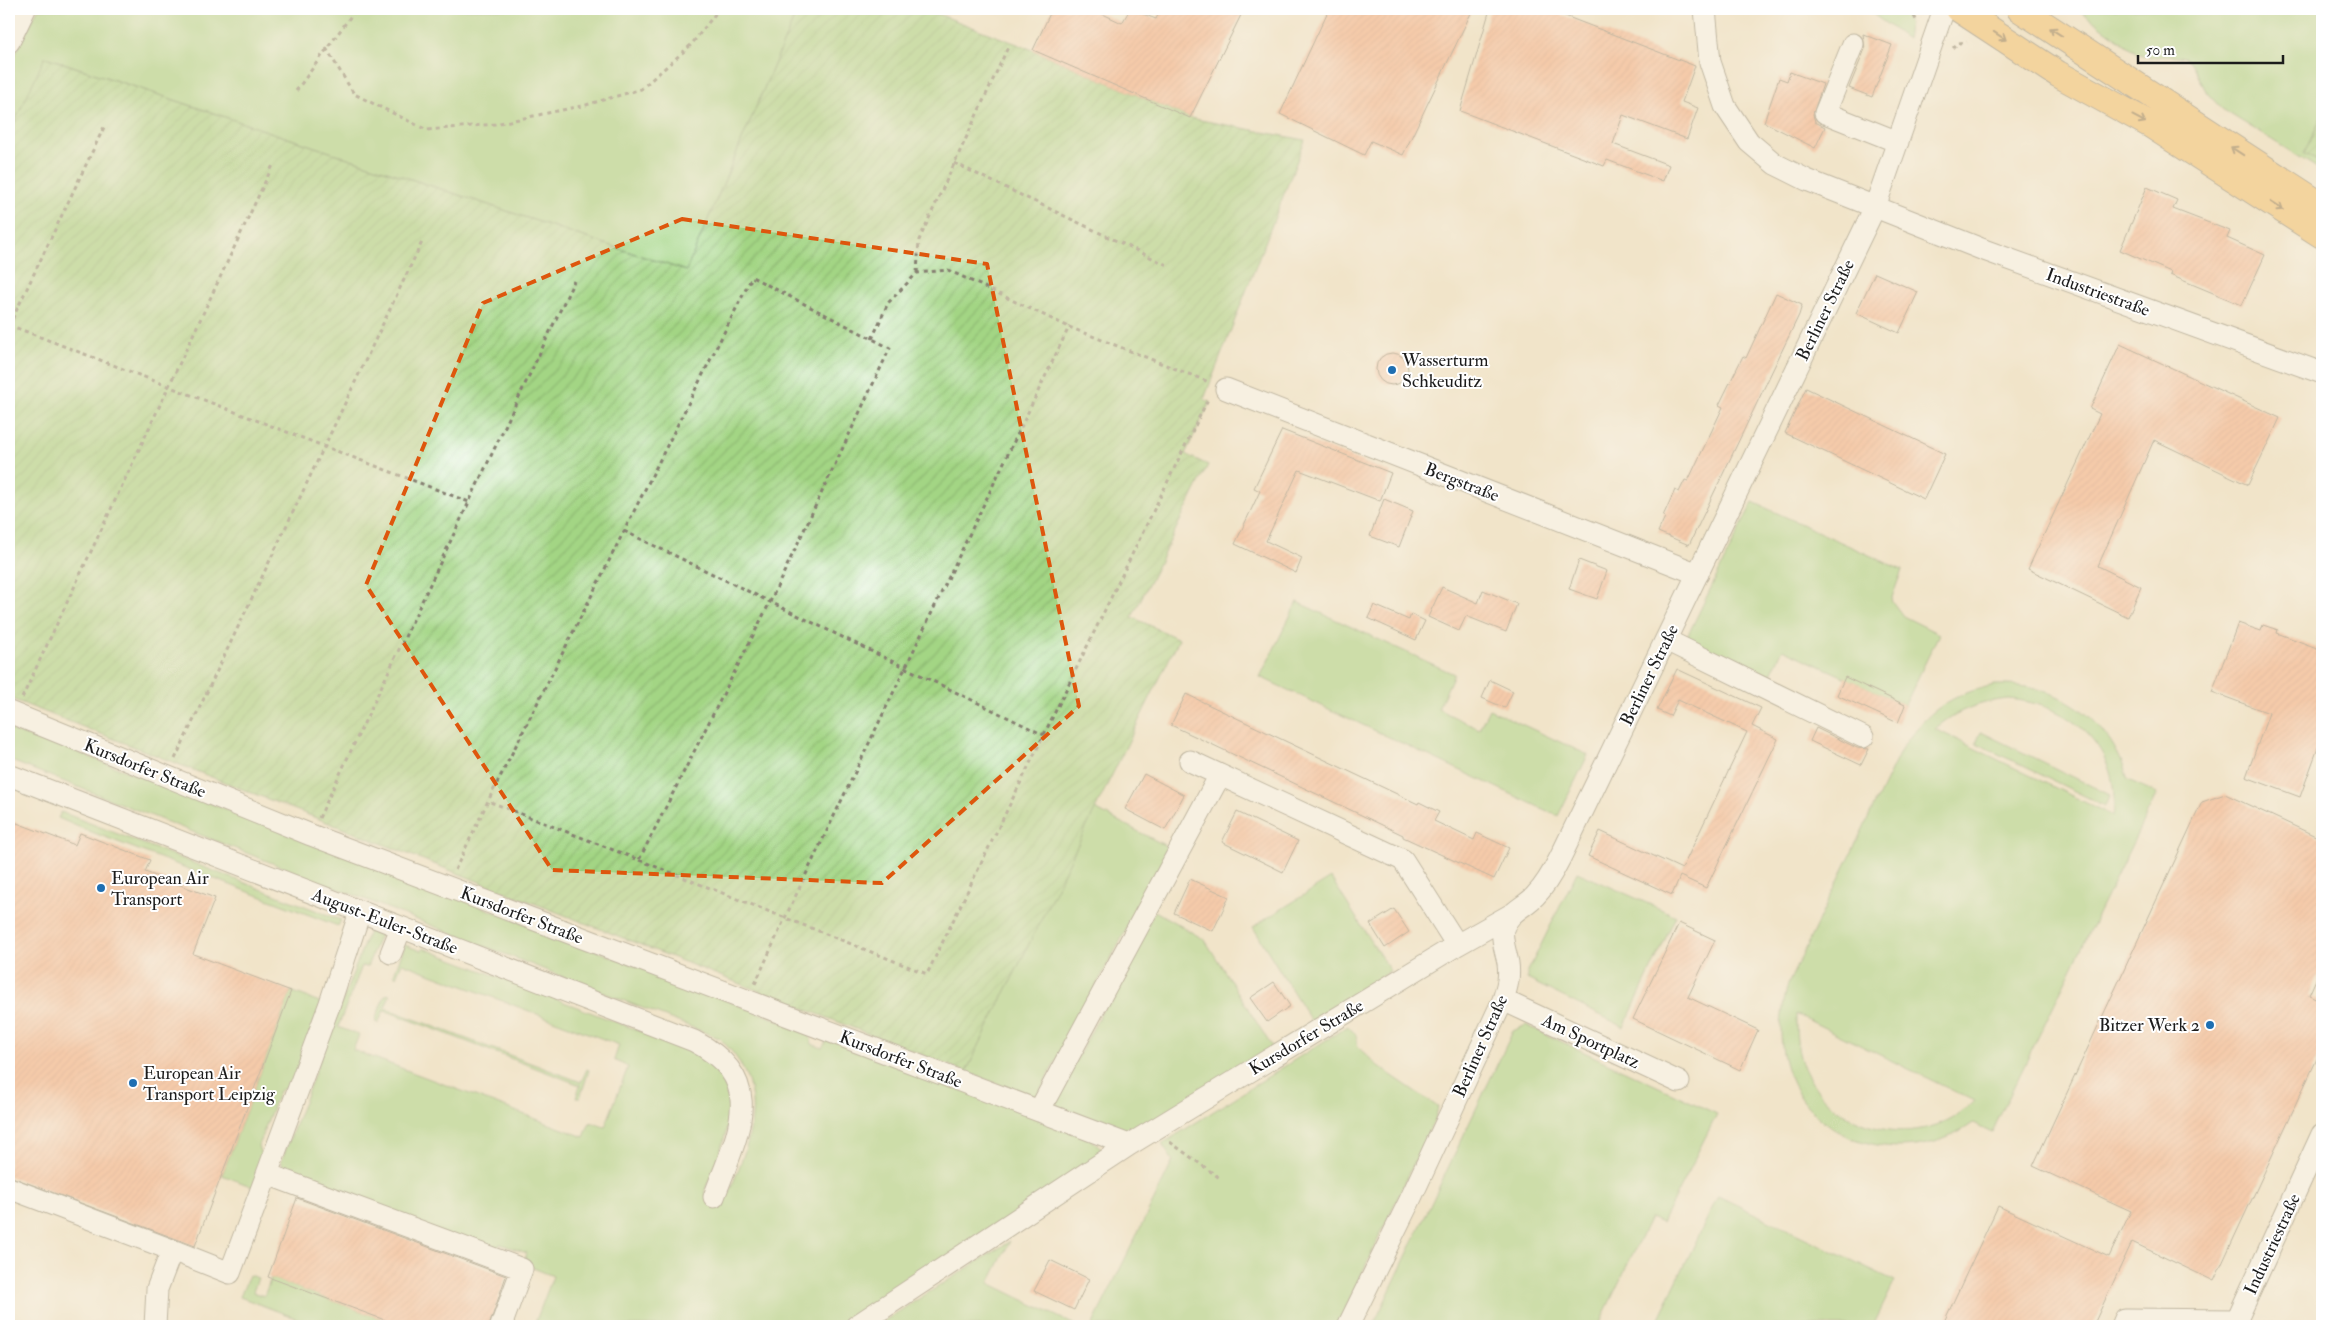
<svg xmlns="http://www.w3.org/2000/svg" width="2331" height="1335" viewBox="0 0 2331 1335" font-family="'IM FELL Double Pica',serif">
<defs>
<pattern id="garden-furrows" width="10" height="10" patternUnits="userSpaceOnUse" patternTransform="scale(1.25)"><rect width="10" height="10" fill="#a3d584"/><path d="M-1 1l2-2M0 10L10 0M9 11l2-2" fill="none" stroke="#8cb671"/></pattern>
<pattern id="building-hatch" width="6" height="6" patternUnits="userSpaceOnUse" patternTransform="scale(1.25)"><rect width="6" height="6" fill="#fbac85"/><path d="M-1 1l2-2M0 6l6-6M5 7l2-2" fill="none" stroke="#d79372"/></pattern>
</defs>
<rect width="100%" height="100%" fill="#fff"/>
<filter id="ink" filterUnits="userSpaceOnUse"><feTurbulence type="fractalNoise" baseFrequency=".02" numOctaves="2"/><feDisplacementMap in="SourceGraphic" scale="10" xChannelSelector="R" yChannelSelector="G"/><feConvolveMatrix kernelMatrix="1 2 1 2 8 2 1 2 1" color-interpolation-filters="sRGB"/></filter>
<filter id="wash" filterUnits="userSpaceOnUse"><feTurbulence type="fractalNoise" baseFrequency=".0096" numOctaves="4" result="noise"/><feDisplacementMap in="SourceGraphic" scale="20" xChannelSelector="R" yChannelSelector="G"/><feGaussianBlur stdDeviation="1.12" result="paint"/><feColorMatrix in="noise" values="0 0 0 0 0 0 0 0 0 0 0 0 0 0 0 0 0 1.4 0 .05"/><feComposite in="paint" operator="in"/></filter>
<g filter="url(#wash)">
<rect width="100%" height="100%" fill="#f1e4c9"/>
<path fill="#a3d584" stroke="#607850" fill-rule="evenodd" d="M38 9H798L686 271 46 57 9 134V67Z
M1866 9H1903C1910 19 1909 28 1907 39Z
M2077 9H2322V116L2304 153 2322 163V171L2222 109 2207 93 2192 64 2184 57 2171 55 2150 58 2137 53Z
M1753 502 1902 570 1891 600 1903 616 1939 634 1905 705 1783 649 1766 684 1684 643Z
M1297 602 1454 674 1438 709 1479 729 1489 709 1588 755 1558 816 1260 677Z
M1995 685C2059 683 2110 717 2128 780L2157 793 1992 1132 1973 1123C1909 1171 1806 1145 1785 1062 1778 1035 1781 1011 1788 984L1902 748C1927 711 1951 694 1995 685ZM2008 699C2072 704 2122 749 2113 816L1935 729C1956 710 1981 702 2008 699ZM1796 1014 1974 1101C1922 1154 1829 1133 1802 1063 1796 1047 1796 1030 1796 1014Z
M9 729 47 744 58 745 809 1032 812 1044 822 1048 830 1036 1091 1139 1099 1146 1106 1157 842 1326H534L553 1276 523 1264 527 1253 500 1244 496 1253 290 1176 281 1162 369 931 380 935 367 967 362 966 338 1027 359 1035 353 1050 584 1137 590 1122 605 1127 628 1067 614 1060 619 1045 402 963 396 977 394 974 405 945 421 951 423 948 689 1050C758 1082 723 1140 704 1193L725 1201C751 1143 773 1088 719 1038L9 760Z
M1981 732 2110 795 2105 806 1976 743Z
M1095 809 1170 848 1036 1098 966 1072Z
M61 812 341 920 338 926 81 828 58 818Z
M1577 872 1676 916 1624 1027 1527 979V973Z
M1331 878 1390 971 1311 1021 1253 927Z
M1155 911 1205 940 1274 1050 1136 1134H1121L1058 1108 1055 1100Z
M291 991 322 1003 291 1086 279 1091 258 1146 263 1160 253 1187 222 1175Z
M390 994 385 1008 581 1082 587 1069 589 1070 580 1098H576L580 1085 384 1010 378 1024 375 1020 385 995Z
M1526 1025 1717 1114 1662 1223 1650 1218 1598 1326H1373L1513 1031Z
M1348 1026 1356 1035 1358 1047 1378 1066 1438 1107 1436 1117 1337 1326H1092L1173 1161 1162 1144Z
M1718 1196 1895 1281 1873 1326H1655Z
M1010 1241 989 1283 1077 1326H876Z
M249 1275 258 1278 253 1292 264 1296 271 1278 401 1326H317L240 1297Z"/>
<path fill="url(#garden-furrows)" stroke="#607850" d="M798 9H925L1033 50 1190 118 1305 140 1204 399 1210 402 1185 454 1208 465 1132 617 1179 639 966 1072 9 698V134L45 57 686 271Z
M2322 116V163L2304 154Z"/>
<g id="blocks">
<path fill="url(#building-hatch)" d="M1052 9H1092L1122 23 1130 9 1156 19 1161 9H1244L1190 118 1033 50Z
M1329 9H1473L1403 155 1371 141 1364 155 1280 114Z
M1490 9H1547L1695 66 1682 102 1698 108 1687 139 1623 115 1613 144 1669 165 1663 181 1607 160 1604 166 1460 111Z
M1863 34 1892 45 1872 97 1849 88 1865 49Z
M1790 72 1823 84 1813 114 1815 122 1825 127 1815 148 1764 122 1779 78 1787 81Z
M2147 187 2177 200 2173 209 2230 231 2227 238 2265 255 2242 305 2170 275 2171 272 2120 250Z
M1875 273 1918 292 1899 333 1856 313Z
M1776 293 1802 305 1799 315 1689 545 1658 532 1665 517 1663 516 1675 490 1679 492 1685 480 1688 481 1723 407 1719 405 1743 356 1746 358Z
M2120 344 2280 418 2248 485 2154 440 2098 566 2141 587 2128 617 2028 569 2100 414 2090 409Z
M1376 369a16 16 0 1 1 32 0a16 16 0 1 1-32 0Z
M1806 388 1945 454 1924 499 1785 433Z
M1282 430 1391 473 1380 501 1299 470 1266 541 1302 558 1296 573 1235 544 1260 491 1254 488Z
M1384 499 1413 511 1399 547 1370 536Z
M1579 560 1607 571 1597 599 1569 589Z
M1442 587 1478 603 1483 590 1517 604 1506 632 1466 616 1459 631 1428 617Z
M1374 605 1409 620 1411 614 1425 621 1416 640 1368 618Z
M2238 623 2261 631 2263 625 2278 630 2277 633 2322 650V737L2300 797 2246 777 2269 713 2212 692Z
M1677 669 1761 708 1752 726 1778 739 1706 888 1680 876 1672 895 1588 856 1600 831 1682 869 1747 732 1678 700 1670 716 1657 710Z
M1845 677 1905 705 1898 723 1837 695Z
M1490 680 1513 691 1505 708 1482 698Z
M1186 694 1418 804 1419 802 1439 812 1434 821 1474 840 1477 833 1509 848 1494 879 1403 837V835L1357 813 1171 725Z
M1816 728 1857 748 1869 749 1861 765 1810 741Z
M1144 774 1184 795 1165 830 1125 809Z
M2225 794 2322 839V966L2309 995 2322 1001V1048L2214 1281 2132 1242 2093 1326H1942L1998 1206 2109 1257 2131 1211 2033 1166 2202 802Z
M1237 812 1298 841 1283 872 1222 842Z
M9 820 75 845 80 833 150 860 145 872 215 898 193 954 291 991 195 1246 9 1176Z
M1190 879 1229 897 1213 931 1174 913Z
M1394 909 1409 932 1385 948 1370 924Z
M1679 923 1715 940 1688 997 1758 1030 1740 1070 1633 1019Z
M1274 982 1290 1006 1267 1022 1250 998Z
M297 1198 506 1276 489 1326H401L268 1277Z
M1050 1260 1089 1279 1074 1310 1034 1291Z"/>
</g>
</g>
<g filter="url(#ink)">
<use href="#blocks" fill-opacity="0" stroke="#868072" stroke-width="1"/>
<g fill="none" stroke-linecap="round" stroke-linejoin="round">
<g stroke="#868072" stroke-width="23">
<path id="minor" d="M1705 9 1710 62 1725 106 1749 142 1775 164 1807 180 1984 250 2322 373
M9 42 25 9
M1853 44 1825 113 1898 142
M1226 389 1698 574
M1666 640 1863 737
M9 712 311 835 1129 1145
M1190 761 1403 860 1457 945
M9 775 694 1041C770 1081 737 1134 714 1197
M360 912 329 1006 267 1174 522 1269 501 1326
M391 953 401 928
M1503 1000 1679 1082
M1039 1111 1220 775
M9 1188 172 1250 157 1289 155 1326
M172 1250 230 1273 267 1174
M856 1326 1129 1145 1457 945 1512 914
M1348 1326 1409 1202 1503 1000C1507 987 1510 977 1508 963 1506 952 1501 940 1503 929 1508 912 1525 907 1535 896 1546 885 1553 872 1560 858L1875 207 1944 9
M2122 1326 2125 1319 2237 1320
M2234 1326 2322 1134"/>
</g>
<g stroke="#868072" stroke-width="28">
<path id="major" d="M1959 9 2058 74 2151 125 2322 235
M2020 9 2322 206"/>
</g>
<path stroke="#868072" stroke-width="3" stroke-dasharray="4 4" stroke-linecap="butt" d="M1910 9 1918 23
M326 48 354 94 427 130 495 124 586 105 641 89 691 45 719 9
M1953 48 1958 43 1967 42
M296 91 356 9
M954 163 1169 266
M917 273 919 240 1009 45
M9 325 469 502
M9 326 105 125
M872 339 888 303 917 273 948 270 1069 327
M624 531 1044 735
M22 698 273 165
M175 759 422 242
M319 818 574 281
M639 860 927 974 1209 397
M455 870 488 801 752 277 890 348 770 602 639 860 488 801
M755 984 785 918 1069 327 1209 382
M1170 1142 1221 1179"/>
<use href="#minor" stroke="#fff" stroke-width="21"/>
<use href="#major" stroke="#f7c06c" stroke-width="26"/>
</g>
<defs><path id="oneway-shaft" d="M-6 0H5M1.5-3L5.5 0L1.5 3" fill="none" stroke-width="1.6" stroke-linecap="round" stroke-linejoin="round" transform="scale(1.25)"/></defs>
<g stroke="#8a6e44">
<use href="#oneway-shaft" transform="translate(2056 32) rotate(-147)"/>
<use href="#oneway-shaft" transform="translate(2000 36) rotate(34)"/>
<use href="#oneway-shaft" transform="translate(2139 119) rotate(28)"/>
<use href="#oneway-shaft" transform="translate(2237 151) rotate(-147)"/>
<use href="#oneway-shaft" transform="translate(2277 206) rotate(33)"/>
</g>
</g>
<path d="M0 0H2331V1335H0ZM682 219 987 264 1079 706 882 883 552 870 366 585 483 303Z" fill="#f1e4c9" fill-opacity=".55" fill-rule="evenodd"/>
<path fill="none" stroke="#de560d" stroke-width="4" stroke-dasharray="10 6" stroke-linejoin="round" d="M682 219 987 264 1079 706 882 883 552 870 366 585 483 303Z"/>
<g fill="#1f6fb2" stroke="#fff" stroke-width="2">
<circle cx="1392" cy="370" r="5"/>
<circle cx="101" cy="888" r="5"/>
<circle cx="2210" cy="1025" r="5"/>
<circle cx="133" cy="1083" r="5"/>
</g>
<g text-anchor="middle" stroke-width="4" stroke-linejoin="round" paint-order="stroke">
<g font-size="18" fill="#1c1c1c" stroke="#fff">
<text transform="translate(2098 292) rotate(20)" y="6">Industriestraße</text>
<text transform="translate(1825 310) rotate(-64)" y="6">Berliner Straße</text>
<text transform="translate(1462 482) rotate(21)" y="6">Bergstraße</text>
<text transform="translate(1649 675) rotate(-64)" y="6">Berliner Straße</text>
<text transform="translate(145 768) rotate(22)" y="6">Kursdorfer Straße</text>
<text transform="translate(522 915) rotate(21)" y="6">Kursdorfer Straße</text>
<text transform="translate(385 921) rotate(21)" y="6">August-Euler-Straße</text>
<text transform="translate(1306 1037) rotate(-31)" y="6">Kursdorfer Straße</text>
<text transform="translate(1591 1041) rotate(25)" y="6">Am Sportplatz</text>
<text transform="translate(1480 1046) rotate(-66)" y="6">Berliner Straße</text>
<text transform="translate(901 1059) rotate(21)" y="6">Kursdorfer Straße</text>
<text transform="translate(2272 1244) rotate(-65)" y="6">Industriestraße</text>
</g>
<g font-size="18" fill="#1c1c1c" stroke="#fff" text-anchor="start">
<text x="1402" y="366">Wasserturm<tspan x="1402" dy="21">Schkeuditz</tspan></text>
<text x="111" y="884">European Air<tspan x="111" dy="21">Transport</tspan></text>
<text x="2200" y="1031" text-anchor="end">Bitzer Werk 2</text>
<text x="143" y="1079">European Air<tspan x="143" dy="21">Transport Leipzig</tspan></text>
</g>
</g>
<rect width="2331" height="1335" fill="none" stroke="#fff" stroke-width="30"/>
<path d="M2138 55v8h145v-8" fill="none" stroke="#1c1c1c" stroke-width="2.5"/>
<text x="2146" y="55" font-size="15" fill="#1c1c1c" stroke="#ffffff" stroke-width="4" paint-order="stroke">50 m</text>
</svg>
